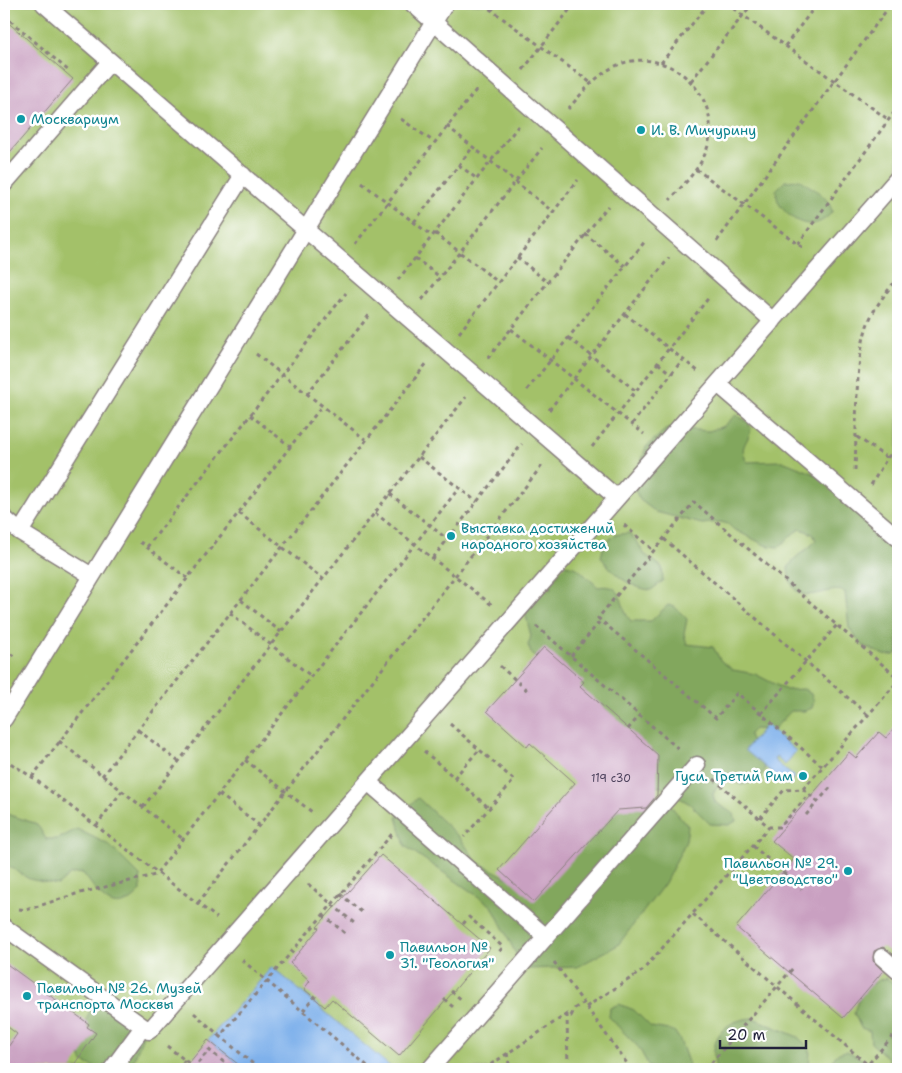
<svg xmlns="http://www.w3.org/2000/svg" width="902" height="1073" viewBox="0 0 902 1073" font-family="'Shantell Sans',sans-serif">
<rect width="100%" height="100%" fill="#fff"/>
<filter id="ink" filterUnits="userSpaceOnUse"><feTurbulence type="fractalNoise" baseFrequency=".02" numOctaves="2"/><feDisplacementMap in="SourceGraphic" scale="10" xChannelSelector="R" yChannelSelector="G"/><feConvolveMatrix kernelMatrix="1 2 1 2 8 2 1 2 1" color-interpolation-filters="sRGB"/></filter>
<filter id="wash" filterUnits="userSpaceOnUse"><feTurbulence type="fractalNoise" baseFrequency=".0096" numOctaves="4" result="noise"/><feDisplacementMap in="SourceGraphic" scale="20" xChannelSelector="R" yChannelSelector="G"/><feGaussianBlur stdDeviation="1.12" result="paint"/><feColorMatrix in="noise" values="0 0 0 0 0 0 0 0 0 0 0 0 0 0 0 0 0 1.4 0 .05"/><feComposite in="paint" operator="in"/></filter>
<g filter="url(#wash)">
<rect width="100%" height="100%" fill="#f2e0c3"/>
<path fill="#a3c169" stroke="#627252" d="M4 4H898V1069H4Z"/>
<path fill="#82a75d" stroke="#52644c" d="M800 180C812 188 830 197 832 212 816 232 794 225 780 205 777 202 777 195 776 190L785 181Z
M736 415 748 422 751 429C748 444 738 445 747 462L782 461 815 474 886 528 887 544 898 554V652L895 655H884L862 645 849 628 845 592C826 583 793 616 788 568 798 551 806 553 816 540L813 534 801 529 795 532 779 547 767 546 733 529 728 524 721 522 702 524 656 512 640 500 635 490 639 468 646 447 665 430 671 428 709 431 724 426Z
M629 533 638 543 644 554 662 567 663 581 651 590C630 588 613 574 601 557L604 545 614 535Z
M566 565 577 568 598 587C627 582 618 608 631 621H651L668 605 675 607 687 619 684 634 687 644 713 647 721 661 733 670 755 674 786 690 804 689 811 694 814 701 812 708 805 711H791L773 730 754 729 749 734C752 749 761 754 765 769L758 781 741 785 728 778 721 780 713 794 715 802 734 814 736 821 729 825 710 824 690 804 663 788 653 785 531 653 528 645 531 636 523 604 538 589 550 590 553 580Z
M641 789 669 804 688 826 686 841 665 883 618 945 577 967 529 969 518 958 492 906 405 846 397 817 418 798 460 838 477 862 529 889Z
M4 813 37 824 46 839H58L77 829 109 845 140 876 141 891C113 921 100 895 83 873L71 874 58 885 29 879 4 863Z
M886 978 898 986V1069H891L888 1058 871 1043 870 1031 861 1028 854 1013C858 997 868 982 886 978Z
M619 1004 634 1010 651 1027 674 1031 680 1040 689 1065 685 1069 650 1068 639 1048 609 1017 610 1008Z
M121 1007 143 1035 132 1065C113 1072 99 1071 82 1061L77 1043 91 1008Z
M753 1018 798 1037 810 1049 809 1069H716C708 1039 723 1020 753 1018Z
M847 1051 876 1067 879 1069H834L831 1065C834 1056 837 1052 847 1051Z"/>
<path fill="#7fb1eb" stroke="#506a93" d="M766 725 796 751 785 765 776 757 774 760 794 777 787 785 745 750Z
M272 967 393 1069H244L208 1040Z"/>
<g id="blocks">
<path fill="#c9a0c1" d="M4 19 73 79 4 159Z
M544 647 584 682 580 686 658 755 657 795 646 808 618 810 534 902 499 870 575 783 530 743 527 747 487 711Z
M898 723V953L896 956 883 947 874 951 873 961 883 971 843 1018 736 927 794 859 772 841 849 752 856 758 879 732 886 738Z
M381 855 490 948 399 1056 332 999 325 1007 304 989 310 981 290 963 319 928 317 927Z
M4 962 89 1024 87 1027 96 1033 71 1069H4V1053L17 1034 4 1024Z
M208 1040 244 1069H184Z"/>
</g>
</g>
<g filter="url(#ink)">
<use href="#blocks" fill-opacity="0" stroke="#8a817f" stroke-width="1"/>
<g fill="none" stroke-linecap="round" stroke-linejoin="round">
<g stroke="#8a817f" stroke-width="19">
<path id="service" d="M44 4 617 498
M413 4 773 321
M4 184 110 62
M718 384 898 538
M4 518 20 532
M92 576 20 532 243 175
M4 719 445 4
M368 782 546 937
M4 927 149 1031 898 178
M882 957 898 971
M112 1069 143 1027
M430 1069 697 765"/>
</g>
<path stroke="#8a817f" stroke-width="3" stroke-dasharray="4 4" stroke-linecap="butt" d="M483 4 591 83
M727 4 889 120
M492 10 496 4
M4 15 70 72
M785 46 817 4
M661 63 708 4
M523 70 574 4
M691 81 752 4
M568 109C584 91 599 71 623 63 676 47 727 103 705 154 697 172 682 186 670 200
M401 119 434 142
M447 126 553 212
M459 165 477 179
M696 169 805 249
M362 183 432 236
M414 222 473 147
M435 233 498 282
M585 234 625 266
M717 241 891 4
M355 244 476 90
M798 244 898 107
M517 257 547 282
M415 258 440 277
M398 280 519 125
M422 300 542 148
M625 314 699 372
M511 329 644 434
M459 333 578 180
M569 338 636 391
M256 354 366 440
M488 358 608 206
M658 363 671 374
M527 390 646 240
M307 394 370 314
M549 410 669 258
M250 415 291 447
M632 424 683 359
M857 437 887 458
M592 447 710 296
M419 457 477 502
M855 470C857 426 854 367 867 326 873 309 887 291 898 278
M871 485 887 458 898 447
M390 494 447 539
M239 513 323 579
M375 513 492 605
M624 525 654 551
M664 539 868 715
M140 542 187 578
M147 547 346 293
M433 558 522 444
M241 600 281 632
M230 613 311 676
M536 626 681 751
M4 650 16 657
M571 656 601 620
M500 666 529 692
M761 714 837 625
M450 724 514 780 464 837
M628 729 640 715
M138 730 179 762
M59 741 183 839
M424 751 489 808
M4 759 32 777 217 918
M245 760 312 812
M822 766 737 693 716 718 598 618 694 502 898 678
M102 776 427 363
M32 777 322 406
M454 778 479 750
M714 779 769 827H780L809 794
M803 789 898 681
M219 794 259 825
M143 807 466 397
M806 815 830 788
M760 818 784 790 803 789 818 802
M96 826 122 791
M753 846 802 889
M308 884 354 923
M340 894 363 913
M198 903 544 463
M19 909 26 910 76 894 155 875 459 488
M693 914 868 1065
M323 915 346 934
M463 924 469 917 503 947 498 953
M242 960 371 1069
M554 962 631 1069
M451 991 462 1000
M444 999 453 1007
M586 1007 642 971 769 827
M303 1011 317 994
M194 1013 220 1036
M567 1014 568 1069
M167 1046 196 1069
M507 1053 510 1069
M177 1069 185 1060
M193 1069 209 1050 232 1069
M259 1069 220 1036 392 834
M484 1069 567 1014 571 1016 575 1008 583 1003
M706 1069 793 968
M864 1069 898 1030"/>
<use href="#service" stroke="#fff" stroke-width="16"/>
</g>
</g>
<g fill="#0f9aa8" stroke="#fff" stroke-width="2">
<circle cx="21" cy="119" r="5"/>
<circle cx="641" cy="130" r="5"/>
<circle cx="451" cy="536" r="5"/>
<circle cx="803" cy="776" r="5"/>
<circle cx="848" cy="871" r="5"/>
<circle cx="390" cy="955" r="5"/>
<circle cx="27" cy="996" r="5"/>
</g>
<g text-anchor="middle" stroke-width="5" stroke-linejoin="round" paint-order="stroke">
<g font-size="11" fill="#4c425c">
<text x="611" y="782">119 с30</text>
</g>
<g font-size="14" fill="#0d838f" stroke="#fff" text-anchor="start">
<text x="31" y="124">Москвариум</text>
<text x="651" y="135">И. В. Мичурину</text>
<text x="461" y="533">Выставка достижений<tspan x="461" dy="16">народного хозяйства</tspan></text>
<text x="793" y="781" text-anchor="end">Гуси. Третий Рим</text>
<text x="838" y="868" text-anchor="end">Павильон № 29.<tspan x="838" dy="16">"Цветоводство"</tspan></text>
<text x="400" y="952">Павильон №<tspan x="400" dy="16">31. "Геология"</tspan></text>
<text x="37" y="993">Павильон № 26. Музей<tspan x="37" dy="16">транспорта Москвы</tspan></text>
</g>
</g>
<rect width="902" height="1073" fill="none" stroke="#fff" stroke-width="20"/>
<path d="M720 1040v8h86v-8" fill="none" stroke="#22223b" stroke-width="2.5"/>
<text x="727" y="1040" font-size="15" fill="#22223b" stroke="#ffffff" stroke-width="4" paint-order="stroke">20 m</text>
</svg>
